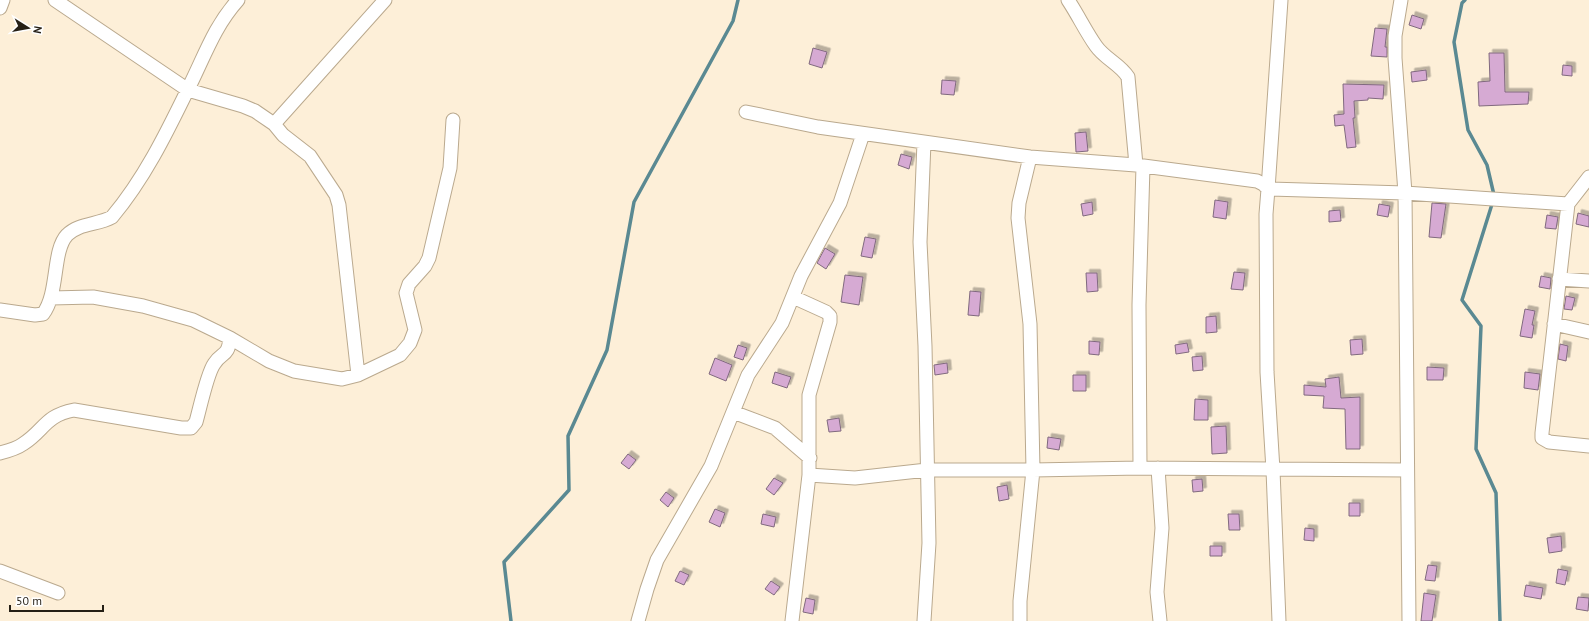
<svg xmlns="http://www.w3.org/2000/svg" width="1589" height="621" viewBox="0 0 1589 621" font-family="'PT Sans',sans-serif">
<defs>
<filter id="shadow"><feDropShadow dx="3.5" dy="-3.5" stdDeviation="0" flood-color="#0004"/></filter>
</defs>
<rect width="100%" height="100%" fill="#fdefd8"/>
<g fill="none" stroke-linecap="round" stroke-linejoin="round">
<path stroke="#5a8992" stroke-width="3.5" d="M1465 0 1462 3 1454 42 1468 130 1487 165 1494 195
M1493 201 1462 300 1481 326 1476 449 1496 493 1500 621
M511 621 504 562 569 490 568 436 607 350 634 202 733 21 738 0"/>
</g>
<path fill="#d6aad3" stroke="#80697e" filter="url(#shadow)" d="M1412 15 1424 19 1421 29 1409 25Z
M1375 28 1387 29 1385 47H1387V57L1371 56Z
M813 48 827 52 822 68 809 64Z
M1489 53H1504L1505 92H1529L1528 104 1479 106 1478 82 1490 81Z
M1563 65 1572 66V76L1562 75Z
M1426 70 1427 80 1412 82 1411 72Z
M942 80 956 81 954 95 941 94Z
M1343 84 1384 85 1383 99 1368 98V100L1354 101 1355 118H1353L1356 147 1347 148 1344 125 1335 126 1334 115 1344 114Z
M1086 132 1088 151 1076 152 1075 133Z
M901 154 912 157 909 169 898 165Z
M1215 200 1228 202 1226 219 1213 217Z
M1092 202 1093 214 1083 216 1081 204Z
M1432 203 1446 204 1441 238 1429 237Z
M1379 204 1390 206 1388 217 1377 215Z
M1340 210 1341 221 1329 222V211Z
M1578 213 1589 216V227L1576 224Z
M1547 215 1558 217 1556 229 1545 228Z
M865 237 876 239 872 258 861 256Z
M825 248 835 254 826 269 817 263Z
M1234 272 1245 273 1243 290 1231 289Z
M1086 273H1097L1098 291 1087 292Z
M845 275 863 277 859 305 841 302Z
M1541 276 1551 278 1550 289 1539 287Z
M970 291 981 292 979 316 968 315Z
M1566 296 1575 298 1572 310 1564 309Z
M1525 309 1535 311 1532 325H1534L1532 338 1520 336Z
M1216 316 1217 332 1206 333V317Z
M1362 339 1363 354 1351 355 1350 340Z
M1089 341 1100 342 1099 355 1089 354Z
M1187 343 1189 352 1176 354 1175 345Z
M1560 344 1568 346 1566 361 1558 359Z
M738 345 747 348 743 360 734 357Z
M1202 356 1203 370 1193 371 1192 357Z
M715 358 732 365 726 381 709 374Z
M947 363 948 373 935 375 934 365Z
M1427 367 1444 368 1443 380H1427Z
M775 372 791 377 787 388 772 383Z
M1525 372 1540 374 1538 390 1524 388Z
M1073 375H1086V391H1073Z
M1339 377 1341 398 1360 397V449H1346L1345 409 1323 408 1324 396 1304 395V385L1326 387 1325 379Z
M1195 399 1208 400V420H1194Z
M839 418 841 431 829 432 827 420Z
M1226 426 1227 453 1212 454 1211 427Z
M1048 437 1061 439 1059 450 1047 448Z
M628 454 636 460 629 469 621 463Z
M774 478 783 483 774 495 766 489Z
M1202 479 1203 491 1193 492 1192 480Z
M1007 485 1009 499 999 501 997 487Z
M666 492 674 498 668 507 660 500Z
M1349 503H1360V516H1349Z
M715 509 725 513 720 527 709 522Z
M763 514 776 517 774 527 761 524Z
M1228 514H1239L1240 530H1229Z
M1305 528 1314 529V541L1304 540Z
M1561 536 1562 551 1549 553 1547 538Z
M1210 546H1222V556H1210Z
M1428 565 1437 566 1435 581 1425 580Z
M1558 569 1568 571 1565 585 1556 583Z
M680 571 689 575 684 585 675 581Z
M771 581 780 587 774 595 765 589Z
M1526 585 1543 588 1541 599 1524 596Z
M1424 593 1436 595 1432 621H1421Z
M1578 597 1589 598 1588 611 1576 609Z
M806 598 815 600 813 614 803 612Z"/>
<g fill="none" stroke-linecap="round" stroke-linejoin="round">
<g stroke="#baa98e" stroke-width="15">
<path id="minor" d="M55 0 188 90 243 106 255 111 274 124 283 135 310 156 336 195 339 205 358 375
M1068 0C1078 15 1086 32 1096 46 1105 59 1120 64 1128 77L1136 165
M1401 0 1395 36V58L1405 193 1409 621
M0 8 3 0
M746 112 818 127 1030 157 1136 165 1257 181 1263 184 1268 189
M274 124 385 0
M1268 189 1281 0
M1568 204 1542 433V438L1549 442 1589 446
M1559 279 1589 281
M51 298 93 297 143 306 193 320 230 338 269 361 294 371 342 379 358 375 400 355 410 343 415 330 406 293 409 284 425 266 429 258 450 168 453 120
M0 310 35 315 43 314C59 293 52 251 67 235 79 223 98 225 112 217 144 179 166 134 187 91 204 58 213 28 238 0
M1554 324 1589 332
M733 412 775 428 810 458
M0 453C8 451 16 449 23 444 45 430 44 416 74 410L181 428H191L196 422C200 408 207 374 214 364 222 351 228 358 230 338
M1140 468 1139 305 1143 166
M1158 468 1162 528 1157 592 1160 621
M809 475 855 478 927 470H1033L1140 468 1407 470
M0 571 58 593
M638 621 647 589 657 560 711 466 748 375 782 323 801 276 840 203 863 134
M792 621 809 475V395L830 322V316L826 312 793 297
M924 621 929 543 925 346 920 242 924 142
M1020 621V601L1033 470 1030 324 1018 218 1019 203 1030 157
M1279 621 1273 470 1267 372 1266 214 1268 189 1405 193 1568 204 1589 177"/>
</g>
<use href="#minor" stroke="#fff" stroke-width="13"/>
</g>
<g transform="translate(28 28) rotate(101)" stroke="#ffffff" stroke-width="3" paint-order="stroke">
<path d="M0-3L7 15L0 10L-7 15Z" fill="#251f15"/>
<text y="-6" font-size="11" font-weight="bold" text-anchor="middle" fill="#251f15">N</text>
</g>
<path d="M10 605v6h93v-6" fill="none" stroke="#251f15" stroke-width="2"/>
<text x="16" y="605" font-size="12" fill="#251f15" stroke="#ffffff" stroke-width="3" paint-order="stroke">50 m</text>
</svg>
